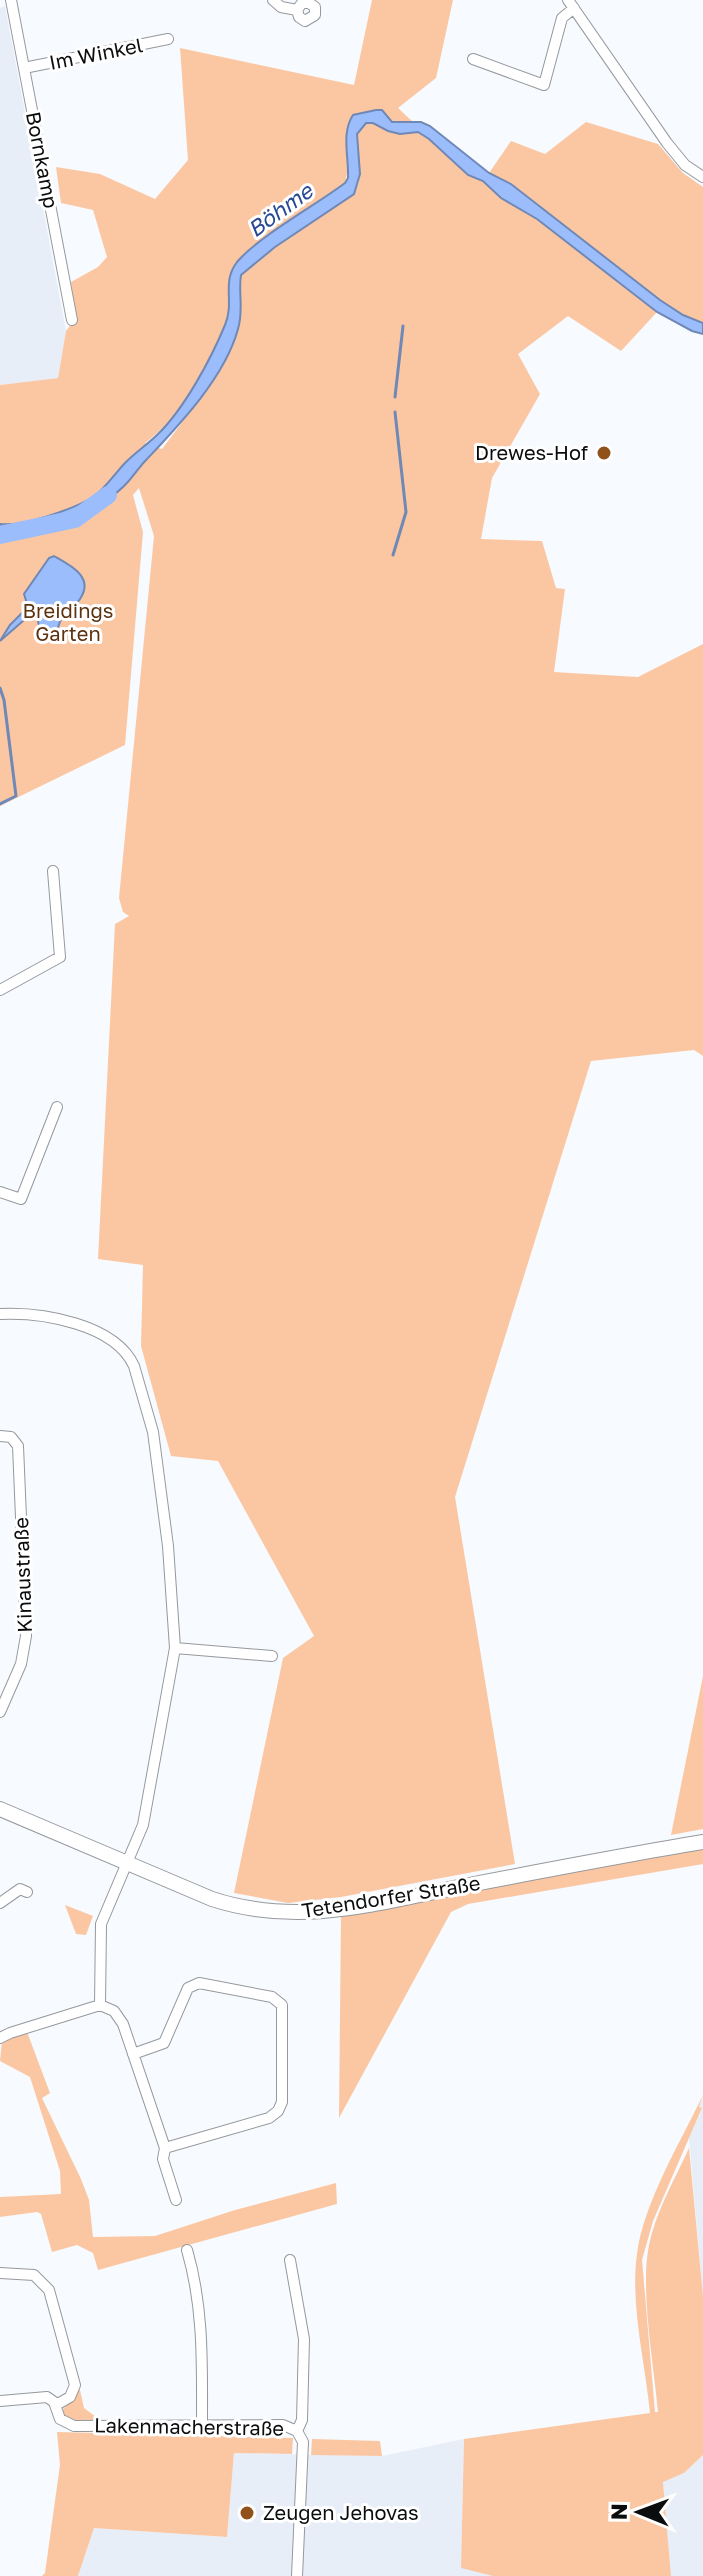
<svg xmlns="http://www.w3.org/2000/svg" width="703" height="2576" viewBox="0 0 703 2576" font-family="'Golos Text',sans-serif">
<rect width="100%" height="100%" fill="#f7fafe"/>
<path fill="#e8eef8" d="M5 6 66 331 58 378 0 385V8Z
M703 2098V2296L689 2138 702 2109 698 2108Z
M464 2439 461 2567 493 2576H78L94 2528 227 2537 234 2453 382 2456Z
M703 2455V2576H671L663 2481 684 2473Z"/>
<path fill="#fbc7a3" d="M372 0H453L436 78 398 108 413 122H392L381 110 346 136 348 169 345 183C314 205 265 232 241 259 225 276 234 297 229 317 217 357 179 419 145 443L162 449 208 388 233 342 241 313V275L275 247 354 194 359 181 357 134 366 123H373L388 131 400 134 418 132 429 139 467 175 483 181 502 198 537 219 657 312 621 351 568 316 518 354 540 394 492 478 481 539 542 541 556 588 565 589 554 672 638 677 703 644V1056L694 1050 591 1061 455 1497 515 1864 341 1897 288 1903 234 1893 283 1658 314 1636 218 1461 171 1456 141 1346 143 1265 98 1259 115 924 129 916 123 912 119 898 154 536 139 488 133 495 143 532 125 745 0 806V385L58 378 66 331 74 320 71 282 98 267 107 257 93 210 61 203 56 167 100 174 155 199 188 160 180 48 354 85Z
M586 122 658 144 683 173 703 187V323L682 315 660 300 512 184 489 173 511 141 545 154Z
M703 1676V1829L671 1835Z
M703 1846V1864L468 1904 451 1912 339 2118 341 1915Z
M65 1905 93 1916 86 1935 76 1934Z
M27 2032 50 2093 42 2098 81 2179 89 2200 93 2237 155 2236 235 2210 336 2183 337 2204 98 2270 93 2253 77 2245 52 2252 41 2214 37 2212 0 2217V2197L61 2194 60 2171 30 2077 0 2061 2 2041Z
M703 2095 699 2107 702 2108 653 2221 642 2260 655 2412H658C654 2366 641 2294 648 2251 654 2215 674 2181 689 2148L703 2296V2455L684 2473 663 2482 671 2576H493L461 2568 464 2439 650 2413C645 2361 630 2305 637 2254 643 2204 681 2141 703 2095Z
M79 2386 84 2408 100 2420H71L64 2417 63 2409 76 2396Z
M57 2432 293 2438 292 2454 234 2453 227 2537 94 2528 78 2576H42L45 2573 60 2465Z
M312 2439 380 2441 382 2456 311 2455Z"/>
<path fill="#9bbdfc" stroke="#7088b5" stroke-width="2" d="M376 110H382L392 122H421L430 126 489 173 511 184 660 300 683 315 703 323V334L692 331 657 312 537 219 501 198 483 181 468 175 429 139 418 132 400 134 388 131 373 123H366L357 134 360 174 354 194 275 247 241 275C238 292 244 309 238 329 225 377 180 424 147 459 138 468 132 479 123 487 102 508 29 539 0 538V524C22 527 74 509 93 497 106 488 115 473 126 462 136 452 148 444 158 434 184 409 211 359 225 325 235 301 221 283 237 262 259 236 316 205 345 183L348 178C349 157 341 133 353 115Z
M54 556C70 565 95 577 80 599 76 605 70 607 65 612 60 618 58 629 55 636H41L37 616 31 614 0 641 10 625 28 607 24 594 49 558Z"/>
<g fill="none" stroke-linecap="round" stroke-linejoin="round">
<path stroke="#7088b5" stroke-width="3" d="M395 397 403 326
M393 555 406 512 395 412
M0 688 4 700 16 796 0 804"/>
<path stroke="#9bbdfc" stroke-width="18" d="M0 535 75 519 108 495"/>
<g stroke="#95989d" stroke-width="12">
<path id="street" d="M11 0 72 320
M273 0 281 7 297 10 302 3H309L315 7V15L305 21 299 17 297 10
M568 0 667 143 685 165 703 177
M473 59 544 85 562 18 574 8
M24 68 168 39
M0 990 60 957 53 871
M0 1192 21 1199 57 1107
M0 1314C42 1312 115 1324 134 1366L153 1432 168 1546 175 1648 143 1825 101 1924 100 2005
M0 1436 11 1437 18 1446 26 1636 21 1664 0 1712
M175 1648 272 1656
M0 1903 20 1889 27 1892
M100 2005 114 2011 123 2024 165 2148 163 2159 176 2200
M0 2038 10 2033 100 2005
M133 2054 164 2043 188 1988 199 1983 272 1997 282 2005V2102L278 2111 269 2118 165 2148
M187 2250C204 2308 202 2366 202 2425
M290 2260 304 2339 302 2420 297 2431
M0 2273 34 2275 49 2290 75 2385 70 2397 56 2405
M0 2401 47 2397 54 2402 60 2419 74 2426 283 2425 297 2431
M297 2576 303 2442 297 2431"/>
</g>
<g stroke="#95989d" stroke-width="16">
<path id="secondary" d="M0 1809 212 1899C301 1928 380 1902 469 1885 547 1870 625 1855 703 1842"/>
</g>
<use href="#street" stroke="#fff" stroke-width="10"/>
<use href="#secondary" stroke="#fff" stroke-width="14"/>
</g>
<g fill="#91511a" stroke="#fff" stroke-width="3">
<circle cx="604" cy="453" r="8"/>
<circle cx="247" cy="2513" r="8"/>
</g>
<g text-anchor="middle" stroke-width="6" stroke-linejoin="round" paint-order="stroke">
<g font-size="20" fill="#0b0c0e" stroke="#fff">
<text transform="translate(96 54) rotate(-11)" y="7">Im Winkel</text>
<text transform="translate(42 160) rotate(79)" y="7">Bornkamp</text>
<text transform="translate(23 1575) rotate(-92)" y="7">Kinaustraße</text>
<text transform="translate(391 1897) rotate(-9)" y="7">Tetendorfer Straße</text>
<text transform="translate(189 2427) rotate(1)" y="7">Lakenmacherstraße</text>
</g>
<g font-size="20" fill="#0b0c0e" stroke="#fff" text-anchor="end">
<text x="588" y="460">Drewes-Hof</text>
<text x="263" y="2520" text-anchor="start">Zeugen Jehovas</text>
</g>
<g font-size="20" fill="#5c320f" stroke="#fff">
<text x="68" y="618">Breidings<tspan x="68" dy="23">Garten</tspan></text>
</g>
<g font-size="22" font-style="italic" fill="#264992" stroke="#fff">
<text transform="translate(280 210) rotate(-36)" y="8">Böhme</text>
</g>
</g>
<g transform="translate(639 2512) rotate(271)" stroke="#ffffff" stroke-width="6" paint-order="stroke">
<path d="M0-6L14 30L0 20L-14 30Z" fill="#0b0c0e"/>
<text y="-12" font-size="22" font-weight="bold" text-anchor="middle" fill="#0b0c0e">N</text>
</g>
</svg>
